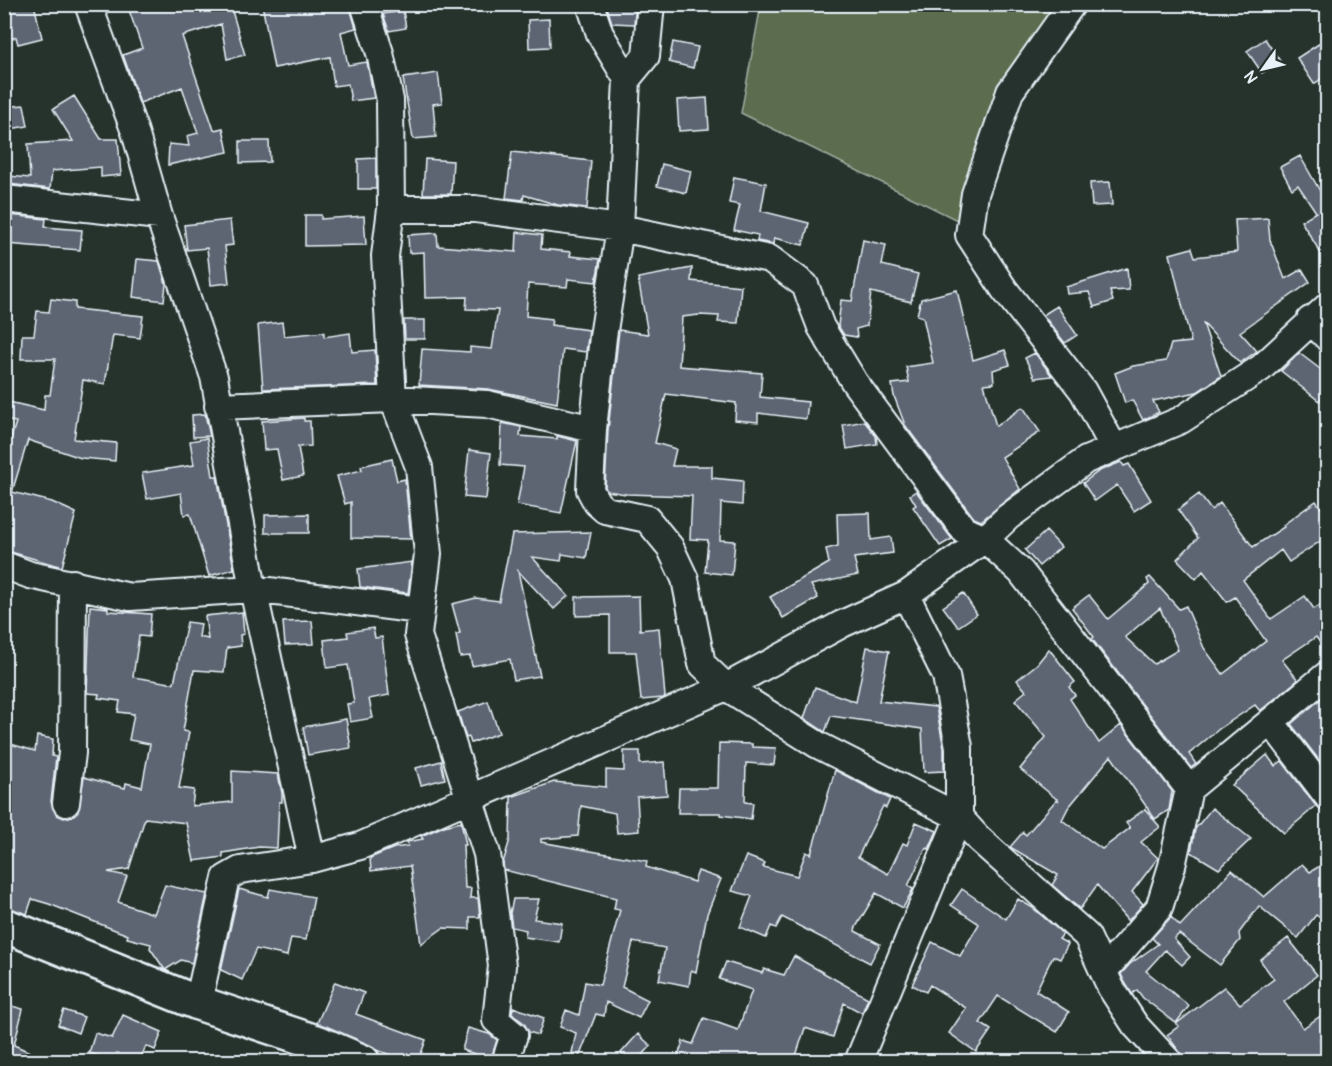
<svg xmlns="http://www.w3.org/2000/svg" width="1332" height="1066" viewBox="0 0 1332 1066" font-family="Pangolin,sans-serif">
<rect width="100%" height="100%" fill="#26332d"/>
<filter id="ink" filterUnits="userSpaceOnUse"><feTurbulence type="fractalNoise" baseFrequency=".0167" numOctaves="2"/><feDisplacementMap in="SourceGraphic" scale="12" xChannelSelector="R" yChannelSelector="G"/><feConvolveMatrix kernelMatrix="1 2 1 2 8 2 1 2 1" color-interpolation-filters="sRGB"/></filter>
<g filter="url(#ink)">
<path fill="#5c6c4f" stroke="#a2aea4" stroke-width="1.5" d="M761 5H1061L963 223 741 113Z"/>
<path fill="#5d6573" stroke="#e8f1f8" stroke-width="1.5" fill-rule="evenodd" d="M4 4H34L42 38 18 44 16 37 4 41Z
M146 4H230L245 55 227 59 221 24 182 36 214 130 223 128 228 152 168 165 169 144 189 146 187 136 198 133 182 87 140 103 123 55 142 48 129 10Z
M262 4H349L356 28 341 32 348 65 367 62 374 98 351 101 348 84 334 86 330 57 274 68Z
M606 4H636L634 24 612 23Z
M403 11 406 28 389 31 383 14Z
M549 19 550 47 529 48 528 20Z
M1328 38V74L1314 84 1297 58Z
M1265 39 1280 61 1262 73 1247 51Z
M673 42 698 47 693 68 669 62Z
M438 73 442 103 433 104 436 137 413 139 403 78Z
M74 96 101 139H118L121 175 101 177V167L52 171 50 189 8 184 9 176 30 178 28 144 73 141 53 109Z
M707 98 709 129 679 131 677 100Z
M24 105 28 126 4 130V107Z
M240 141H269L270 162 240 163Z
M512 152 591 161 587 208 558 205 524 195 523 200 506 198Z
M1300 156 1328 205V265L1301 221 1316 212 1298 185 1292 189 1280 167Z
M376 158V189H358V159Z
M425 159 453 161 451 194H423Z
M662 164 691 171 686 193 657 186Z
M734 177 766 183 761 211 809 223 803 245 774 238 773 244 757 241 758 235 734 230 740 205 729 203Z
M1110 182 1112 205 1092 206 1090 183Z
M9 215 46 219 45 227 82 230 80 250 6 244Z
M305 215H321V219L364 216 366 245 305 246Z
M1268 218 1270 240 1285 279 1302 269 1310 282 1240 332 1257 351 1240 363 1203 323 1221 376 1197 392 1153 401 1159 412 1143 420 1132 400 1125 403 1115 373 1133 366 1166 361 1171 344 1191 342 1170 254 1192 248 1195 257 1237 252 1235 220Z
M230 220 233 245 225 246 229 283 211 285 207 248 187 250 184 225Z
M517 232 542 235 541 249 571 252 570 256 600 259 596 282 568 279 567 287 528 284 526 316 552 319 551 325 589 330 586 352 563 349 557 403 488 389 419 385 422 349 470 352V347L492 349 498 310 466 309 467 297 425 298 424 252 409 253 408 235 437 233 438 246 516 252Z
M863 240 886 245 882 265 918 274 911 302 871 292 867 326 856 329 857 337 844 335 838 326 841 300 852 301Z
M137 259 159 261 166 284 164 301 133 297Z
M692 268 691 281 741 286 738 323 718 322 719 316 699 315 682 317 679 366 762 373 760 397 808 402 806 419 758 413V422L735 420 736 403 666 394 655 443 676 449 672 466H712V478L743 481 742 505 721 503 720 540 735 541 732 575 705 572 708 540 690 539 692 496 626 494 607 491 605 487 608 430 619 330 648 334 638 278Z
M1127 268 1129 290 1110 291 1113 301 1094 307 1089 292 1067 294 1066 287Z
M957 290 973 360 1005 350 1010 365 993 370 994 383 984 384 996 426 1023 407 1040 432 1002 457 1020 489 981 521 974 518 905 425 894 396 892 384 909 382 906 367 933 363 923 317 917 315 921 299Z
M51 299 75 302V309L143 316 140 338 113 335 105 384 83 380 74 439 116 443 115 461 81 458 28 440 12 492 52 502 76 513 62 567 4 550V461L16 422 4 420V401L44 410 45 395H50L55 359H21L22 335H34L37 311 49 312Z
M1057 306 1077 335 1065 343 1043 315Z
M404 320H425V339H405Z
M282 322 284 336 324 332V337L350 333 352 352 375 350 377 385 263 389 258 325Z
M1035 353 1052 376 1035 378 1025 358Z
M1299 353 1328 375V390L1319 401 1281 371Z
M205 414 210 436 193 437 192 415Z
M304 418V421H310L311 446 298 447 303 476 283 480 277 449 264 450 262 421Z
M864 421 876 436 877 444 847 449 843 425Z
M502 423 521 427 520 436 557 439V436L577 441 561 513 517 505 524 467 500 465Z
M207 438 213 476H217L234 569 209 576 190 514 184 515 181 493 147 499 142 473 194 465 190 441Z
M469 450 491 453 486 499 464 497Z
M392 459 397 481 405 479 411 539 351 538V502L345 504 337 476 362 470 361 466Z
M1121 462 1124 466 1129 464 1151 500 1134 511 1117 485 1095 501 1083 483 1099 471Z
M916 491 952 539 940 546 913 507 916 505 910 495Z
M1199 494 1211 510 1220 503 1253 547 1284 527 1283 525 1316 501 1328 517V536L1289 562 1281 550 1243 580 1271 619 1305 596 1314 609 1328 600V654L1316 637 1282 660 1298 680 1260 711 1255 705 1219 729 1189 754 1196 764 1191 768 1092 639 1094 637 1072 608 1089 595 1108 619 1149 584 1147 579 1150 577 1179 609 1186 606 1204 648 1223 674 1266 641 1235 597 1227 602 1203 571 1196 579 1177 559 1198 538 1178 510ZM1160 608 1178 650 1154 664 1125 637Z
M870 513 871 540 891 537 893 553 854 558 858 575 811 585 818 598 783 618 770 597 829 563 826 549 838 546 837 514Z
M309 514V533H265V515Z
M1046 531 1061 547 1039 566 1025 550Z
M591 532 586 558 562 554 561 561 532 557 568 596 554 609 518 571 540 676 514 680 510 659 472 666 470 656 460 657 456 634 460 633 452 604 476 598 499 601 512 534Z
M412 562 408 593 360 587 358 569Z
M963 593 977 614 958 627 943 607Z
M639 596 640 630 659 628 665 697 663 698 641 700 636 652H610V615L576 616V597Z
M90 606 108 608V611L151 614 149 637 139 636 133 677 170 683H174L187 622 201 624 199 637 208 639 205 616 242 612 244 634 240 635 241 646 227 648 224 672 194 670 183 731 189 732 179 788 194 790 192 806 232 802V771L278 774 282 793V802H279L277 848 259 847 223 853V857L194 861 186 823 145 818 129 869 108 872 127 876 118 902 154 914 165 885 207 894 192 963 181 960 165 970 150 948 151 944 127 938 128 935 49 904 32 899 27 914 4 907 7 743 35 751 37 736 53 739 52 756 56 757 51 802 57 815 64 818 72 816 78 811 84 777 125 788 126 783 142 787 150 744 129 740 134 714 118 712 120 701 98 698 99 694 87 693Z
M312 621 314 644 285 645 283 622Z
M373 628 375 638 382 637 389 695 369 699 373 718 350 722 347 704 354 703 348 665 327 668 324 640 348 637 347 632Z
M867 647 889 651 879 701 936 707 944 748V771L924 772 922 729 831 716 825 732 804 718 815 687 856 702Z
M1049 649 1075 682 1069 687 1075 695 1070 699 1099 743 1121 725 1172 791 1169 810 1155 819 1111 756 1068 808 1062 820 1102 849 1130 828 1126 823 1145 809 1160 827 1141 842 1158 858 1132 892 1143 904 1128 921 1097 885 1080 909 1052 885 1058 875 1010 847 1023 832 1026 835 1057 799 1059 801 1020 769 1046 737 1015 700 1026 691 1017 680 1037 664Z
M1323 697 1328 703 1326 769 1291 724Z
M488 701 499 733 471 743 469 737 466 738 458 712Z
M346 719 351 748 308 755 303 727Z
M719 743 752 744V747L776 748 774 765 746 763 745 802 753 803 751 819 721 815V813H678L679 788H718Z
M624 751H640V764L664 762 667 795 637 797 639 831 617 833 615 813 581 806 578 836 541 839V842L647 861 646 867 694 882 698 871 721 879 707 914 696 972 691 970 689 986 659 980 665 948 633 942 622 987 648 1000 639 1018 606 1002 604 1016 596 1014 580 1055 572 1053 576 1033 560 1027 566 1010 579 1015 585 982 600 985 620 910 614 909 616 898 504 870 503 863 510 839 511 797 554 782 606 787V770L624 771Z
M1267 755 1275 766 1282 761 1316 806 1284 833 1232 785Z
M441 761 445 779 421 785 416 768Z
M835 770 890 799 886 808 883 806 858 857 888 874 903 843 907 845 916 822 937 831 929 849 926 848 908 886 913 889 903 908 876 893 856 927 855 931 880 944 870 963 782 917 776 928 771 926 766 938 740 927 752 896 732 891 746 856 765 863 763 867 797 876 806 852 811 854Z
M1212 808 1251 839 1219 869 1191 852 1195 829Z
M461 822 466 845H463L465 888H471L470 898H478L480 917H470V929L443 928 421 944 410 866 371 871 370 858 394 848 408 846 407 842 423 839 421 836 444 826Z
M1328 861V909L1319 917 1316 915 1298 938 1259 906 1239 933 1240 940 1220 965 1179 934 1174 939 1190 957 1182 965 1165 950 1146 971 1189 1006 1176 1023 1143 998 1137 990 1132 994 1124 981 1121 974 1130 964 1158 944 1152 938 1171 917 1180 926 1232 870 1264 897 1302 864 1310 872Z
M239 889 268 897 270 889 314 897 306 940 291 938 287 956 256 949 242 980 221 970Z
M962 889 1006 919 1018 899 1033 908 1063 934 1059 939 1068 944 1060 959 1053 956 1036 991 1069 1012 1057 1032 998 996 980 1023 991 1030 976 1052 949 1033 966 1008 930 985 926 992 912 985 932 942 960 956 979 924 951 905Z
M513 899H539L534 919 562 923 559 942 525 937 526 930 512 927 510 913Z
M1288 938 1317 975 1284 1002 1303 1028 1328 1011V1035L1320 1040 1328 1050V1062H1187L1167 1035 1179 1026 1176 1024 1224 987 1240 1004 1274 979 1260 960Z
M794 956 868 998 862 1013 844 1003 833 1037 805 1028 794 1062H676L683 1041 693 1044 704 1018 738 1030 752 990 719 979 726 962 762 973 764 969 784 975Z
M335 982 364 993 356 1014 426 1040 418 1062H409L377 1050 317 1023Z
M4 1004 23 1009 14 1045 52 1062H4Z
M513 1007 544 1018 538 1035 529 1032 524 1023 512 1014Z
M64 1010 84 1017 78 1033 58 1025Z
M123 1015 162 1032 155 1050 146 1046 139 1062H117L89 1053 95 1033 112 1038Z
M468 1028 489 1034 497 1040 491 1059 462 1050Z
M638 1034 651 1046 636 1062H630L621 1053Z"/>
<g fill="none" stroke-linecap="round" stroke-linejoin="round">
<g stroke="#e8f1f8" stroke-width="30">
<path id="minor" d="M88 4 135 132 159 216 214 377 253 589 312 859
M364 4 380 53 390 100 391 209 385 256 393 399 419 467 428 554 418 635 487 854 502 966 496 1020 514 1035 505 1062
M590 4 600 34 627 79
M651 4 646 56 627 79 620 228 603 337 593 429 590 490 597 503 605 510 647 519 670 547 685 579 702 664 726 687 818 745 959 817 979 839 1087 936 1111 988 1135 1025 1169 1062
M1072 4 1010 92 975 194 969 235 1004 289 1083 391 1114 448
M4 199 159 216
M391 209H475L620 228 770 259 805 285 821 327 855 383 964 530 985 539 1021 572 1189 789
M1310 320 1328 338
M218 406 393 399 487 404 593 429
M4 565 30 575 130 597 253 589 420 610
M1271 722 1328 797
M66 803 72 753 73 583
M1104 971 1159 908 1172 866 1189 789 1328 674
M198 1003 226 878 240 870 312 859 360 846 726 687 842 624 906 595 985 539 1008 517 1086 460 1181 420 1261 368 1328 306
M858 1062 959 817V747L946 676 906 595"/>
</g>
<g stroke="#e8f1f8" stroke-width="38">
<path id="primary" d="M4 925 198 1003 319 1043 363 1062"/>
</g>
<use href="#minor" stroke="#26332d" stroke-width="26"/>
<use href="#primary" stroke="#26332d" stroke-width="33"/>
</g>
</g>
<rect width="1332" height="1066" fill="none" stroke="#26332d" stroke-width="24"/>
<rect x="12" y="12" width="1308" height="1042" fill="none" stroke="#e8f1f8" stroke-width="2" filter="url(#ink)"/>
<g transform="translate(1263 69) rotate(236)" stroke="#26332d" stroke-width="4.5" paint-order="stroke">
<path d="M0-4.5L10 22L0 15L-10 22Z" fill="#e8f1f8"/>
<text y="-9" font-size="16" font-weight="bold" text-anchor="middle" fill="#e8f1f8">N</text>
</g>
</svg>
